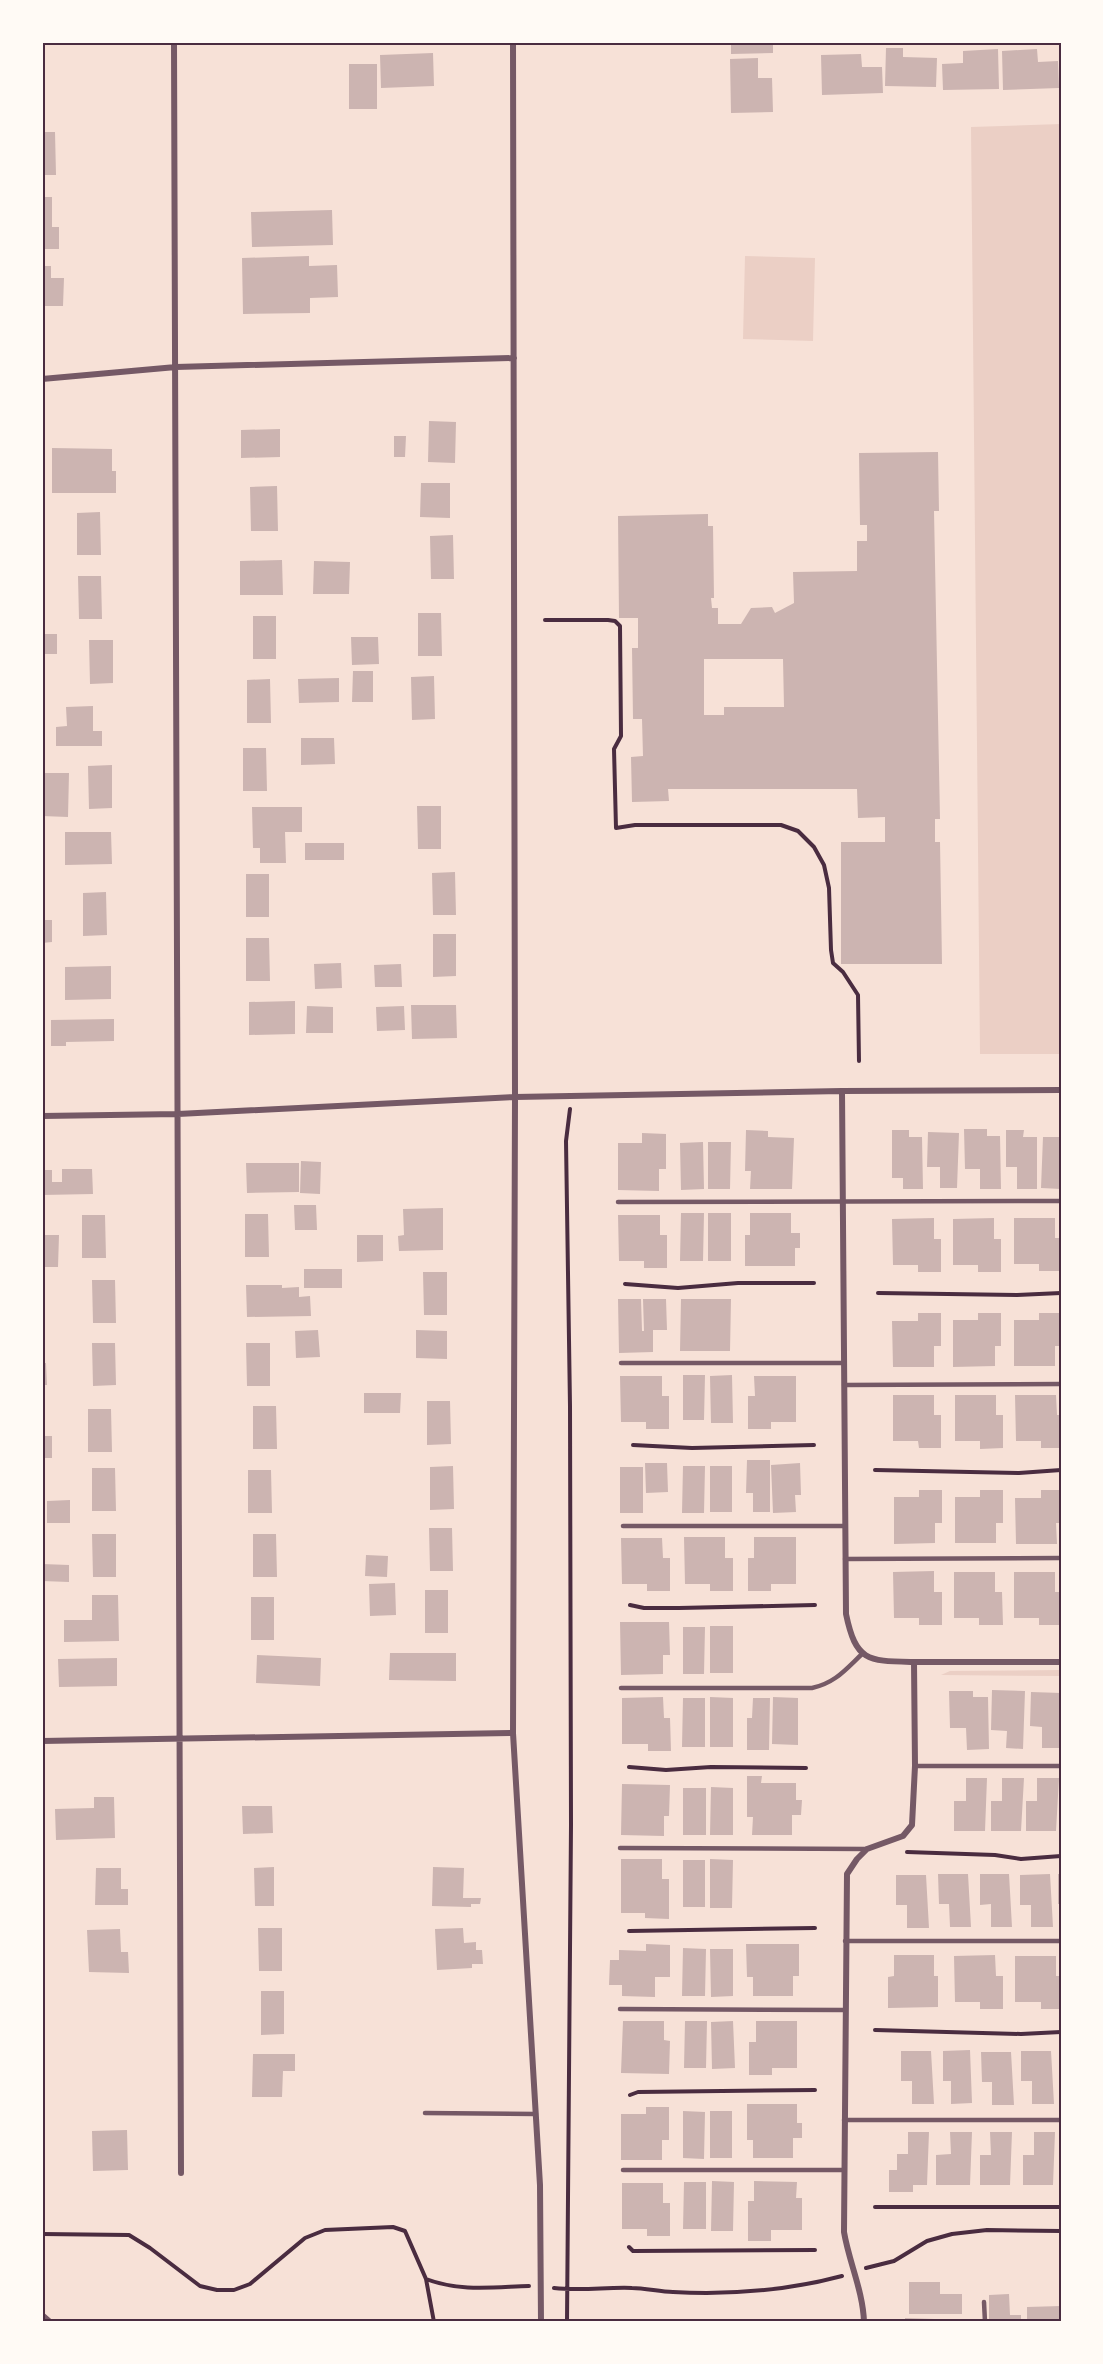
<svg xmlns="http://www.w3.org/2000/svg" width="1103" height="2364" viewBox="0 0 1103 2364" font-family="'Nunito Sans',sans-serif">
<rect width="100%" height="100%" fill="#f7e1d7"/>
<path fill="#ebcfc5" d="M1061 124V1054H980L971 127Z
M745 256 815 258 813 341 743 339Z
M1061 1670V1676L941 1675 950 1671Z"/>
<path fill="#ccb4b1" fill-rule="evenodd" d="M308 42H345V44L308 45Z
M731 42H773V53L731 54Z
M886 48H903V57L937 58 936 87 885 86Z
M998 49 999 89 943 90 942 64 963 63V51Z
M1037 49 1038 62 1058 61 1059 88 1003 90 1002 51Z
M433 53 434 86 381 88 380 55Z
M861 54 862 67H882L883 93 822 95 821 55Z
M758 58V78H772L773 112 731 113 730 59Z
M349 64H377V109H349Z
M42 132H55L56 175H42Z
M42 197H52V227H59V249H42Z
M332 210 333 245 252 247 251 212Z
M309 256V266L337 265 338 297 310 298V313L243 314 242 258Z
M42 266H51V278H64L63 306H42Z
M429 421 456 422 455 463 428 462Z
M280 429V457L241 458V430Z
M394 436H406L405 457H394Z
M52 448 112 449V471H116V493H52Z
M938 452 939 511H934L940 819H935V842H940L942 964H841V842H885V817L858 818 857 789H668L669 801 632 802 631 757 643 756 642 719H633L632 648H638V618H619L618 516 708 514V526H713L714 598H711L712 608H718V624H741L751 608 772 607 775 613 794 603 793 572 857 571V541H867V525H860L859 453ZM704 659H783L784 707H724V715H704Z
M421 483H450V518L420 517Z
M277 486 278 531H251L250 487Z
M100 512 101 555H77V513Z
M453 535 454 579H431L430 536Z
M282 560 283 595H240V561Z
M314 561 350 562 349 594H313Z
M78 576H101L102 619H79Z
M418 613H441L442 656H418Z
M253 616H276V659H253Z
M42 634H57V654H42Z
M351 637H378L379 664 352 665Z
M89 640H113V683L90 684Z
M353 671H373V702H352Z
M434 676 435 719 412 720 411 677Z
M339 678V702L299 703 298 679Z
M270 679 271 723H247V680Z
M93 706V731H102V746H56V727L67 726 66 707Z
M301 738H334L335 764 301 765Z
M243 748H266L267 791H243Z
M112 765V808L89 809 88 766Z
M42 773H69L68 817 42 816Z
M417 806H441V849H418Z
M252 807H302V832H285L286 863H260V848H253Z
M65 832H111L112 864 65 865Z
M305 843H344V860H305Z
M455 872 456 915H433L432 873Z
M246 874H269V917H246Z
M106 892 107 935 83 936V893Z
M42 920H52V942L42 943Z
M433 934H456V976L433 977Z
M246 938H269L270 981H246Z
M341 963 342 988 315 989 314 964Z
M401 964 402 987H375L374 965Z
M111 966V999L65 1000V967Z
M295 1001V1034L249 1035V1002Z
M411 1005H456L457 1038 412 1039Z
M307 1006 333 1007V1033H306Z
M404 1006 405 1030 377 1031 376 1007Z
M114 1019V1041L66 1042V1046H51V1020Z
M964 1129H987V1136H1000L1001 1189H980V1169H965Z
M746 1130 768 1131V1137L794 1138 792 1189H750L751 1171H745Z
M892 1130H909V1137H922L923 1189H903V1178H892Z
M1006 1130H1024L1023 1137H1037V1189H1017V1167H1006Z
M928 1132 959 1133 957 1188H940V1167H927Z
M642 1133 666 1134V1169H659V1191L618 1190V1143H642Z
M1043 1137H1061V1189L1041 1188Z
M703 1142 704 1189 681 1190 680 1143Z
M708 1142H731L730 1189H708Z
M301 1161 321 1162 320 1194 300 1193Z
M246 1163H299V1192L247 1193Z
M62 1169H92L93 1194 42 1195V1170H52V1182H62Z
M294 1205H316L317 1230H295Z
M443 1208V1250L399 1251 398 1236 404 1235 403 1209Z
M681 1213H704L703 1261H680Z
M708 1213H731V1261H708Z
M750 1213H791V1233H800V1248H795V1266H745V1235H750Z
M245 1214H268L269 1257H245Z
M82 1215H105L106 1258H82Z
M618 1215H660V1235H667V1268H644V1261H619Z
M934 1218V1239H941V1272H918V1265H893L892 1219Z
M994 1218V1239H1001V1272H978V1265H953V1219Z
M1014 1218H1055V1238H1061V1271H1039V1264H1014Z
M42 1235H59L58 1267H42Z
M357 1235H383V1261L357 1262Z
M304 1269H342V1288H304Z
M423 1272H447V1315H424Z
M92 1280H115L116 1323H93Z
M246 1285H282V1288L299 1287V1297L310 1296 311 1316 247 1317Z
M618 1299H641L642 1331H644L643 1299H666L667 1330H653V1352L619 1353Z
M681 1299H731L730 1351H680Z
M918 1313H941V1346H934V1367H893L892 1321H918Z
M978 1313H1001V1346H995V1366L953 1367V1320H978Z
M1039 1313H1061V1346H1055V1366H1014V1320H1039Z
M318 1330 320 1357 296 1358 295 1331Z
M416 1330 447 1331V1359L416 1358Z
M92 1343H115L116 1385 93 1386Z
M246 1343H270V1386H247Z
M42 1363H46L47 1385H42Z
M683 1375H705L704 1420H683Z
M732 1375 733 1423H711L710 1376Z
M620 1376H662V1396H669V1429H646V1422H621Z
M754 1376H796V1422H771V1429H748V1396H755Z
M364 1393H401L400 1413H364Z
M893 1395H934V1415H941V1448H919L918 1441H893Z
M955 1395H996V1415H1003V1448L980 1449V1441H955Z
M1015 1395H1056L1057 1415H1061V1448H1041V1441H1016Z
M427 1401H450L451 1444 427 1445Z
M253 1406H276L277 1449H253Z
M88 1409H111L112 1452H88Z
M42 1436H52V1458H42Z
M747 1460H770V1512H753V1493H746Z
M645 1463H667L668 1492 646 1493Z
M800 1463 801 1495H795L796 1512 773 1513 771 1465Z
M453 1466 454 1509 430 1510V1467Z
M683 1466H705L704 1513H682Z
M710 1466H732V1512H710Z
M620 1467H643V1513H620Z
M92 1468H115L116 1511H92Z
M248 1470H271L272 1513H248Z
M919 1490H942V1523H935V1543L894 1544V1497H919Z
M980 1490H1003V1523H996V1543H955V1497H980Z
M1041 1490H1061V1523H1056L1057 1544H1016L1015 1498H1041Z
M70 1500V1523H47V1501Z
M429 1528H452L453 1571H430Z
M92 1534H116V1577H93Z
M253 1534H276L277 1577H253Z
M684 1537H725V1558H733V1591H710V1584H685Z
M754 1537H796V1584H771V1591H748V1558H754Z
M621 1538H662L663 1558H670V1591H647V1584H622Z
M366 1555 388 1556 387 1577 365 1576Z
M42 1564 69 1565V1582L42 1581Z
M934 1571V1592H942V1625H919V1618H894L893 1572Z
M954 1572H995V1592H1002L1003 1625H979V1618H954Z
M1014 1572H1055V1592H1061V1625H1039V1618H1014Z
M395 1583 396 1615 370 1616 369 1584Z
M425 1590H448V1633H425Z
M92 1595H118L119 1641 64 1642V1620H92Z
M251 1597H274V1640H251Z
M620 1622H669L670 1655H663V1674L621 1675Z
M710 1626H733V1673H710Z
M683 1627H705L704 1674H683Z
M390 1653H456V1681L389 1680Z
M257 1655 321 1658 320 1686 256 1683Z
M117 1658V1686L59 1687 58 1659Z
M992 1690 1025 1691 1023 1749 1006 1748 1007 1731 991 1730Z
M949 1691H973V1697H988L989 1749 967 1750 966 1728H950Z
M1031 1692 1061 1693V1748H1042V1727L1030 1726Z
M663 1697 664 1718H670L671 1751H648V1744H622V1698Z
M710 1697 733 1698V1747H710Z
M773 1697 798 1698V1745L772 1744Z
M683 1698H705V1747H682Z
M753 1698H770L769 1750H747V1718H752Z
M747 1776H762L761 1783H796V1800H802L801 1815H792V1835H752L753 1817H747Z
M966 1778H987L985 1831H954V1801H966Z
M1002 1778H1024L1021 1831H991V1801H1002Z
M1037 1778H1059L1056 1831H1026V1801H1037Z
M622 1784 670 1785 669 1816H664V1836L621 1835Z
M711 1787 733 1788V1835H710Z
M683 1788H706V1835H683Z
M94 1797H114L115 1838 56 1840 55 1809 94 1808Z
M242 1806H272L273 1833 243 1834Z
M621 1859H662V1879H669V1919L645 1918V1913H621Z
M710 1859 733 1860 732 1908H710Z
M683 1860H705V1907H683Z
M274 1867V1906H255L254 1868Z
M433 1867 464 1868 463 1898H481L480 1904H471V1907L432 1906Z
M96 1868H121V1889H128V1905H95Z
M938 1874H968L971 1927H950L949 1904H939Z
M980 1874H1009L1012 1927H991V1904L980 1905Z
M1050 1874 1053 1927H1031V1905H1020V1875Z
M1058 1874H1061V1904H1058Z
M896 1875H926L929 1928H907V1905H896Z
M258 1928H282V1971H259Z
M463 1928 464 1943 476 1942V1950H482L483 1964H472V1968L437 1970 435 1929Z
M120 1929 121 1952H128L129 1973 89 1972 87 1930Z
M646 1944 670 1945V1977H655V1997L622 1996V1985H609L610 1960H619V1950L646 1951Z
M746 1944H799V1976H793V1996H753V1977H747Z
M683 1948 706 1949 705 1996H682Z
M710 1949H733V1996L711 1997Z
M894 1955H934V1976H938V2007L888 2008V1977L894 1976Z
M995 1955 996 1976H1003V2009H980V2002H955L954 1956Z
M1015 1956H1056V1976H1061V2009H1041V2002H1015Z
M261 1991H284V2034L261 2035Z
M623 2021H664V2040L670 2041 669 2074 621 2073Z
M685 2021H707L706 2068H684Z
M733 2021 735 2068 712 2069 711 2022Z
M756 2021H797V2068H772V2075H749V2042H756Z
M970 2050 972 2103 951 2104V2081H943V2051Z
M901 2051H931L934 2104H912V2081H901Z
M1021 2051H1051L1054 2104H1032V2081H1021Z
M981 2052H1011L1014 2105H992V2082H982Z
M253 2054H295V2071H283L282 2097H252Z
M747 2104H797V2123H802V2138H793V2158H753V2140H747Z
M646 2107H669V2140H662V2160H621V2114H646Z
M683 2111 705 2112 704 2159 683 2158Z
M710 2111H732V2158H710Z
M127 2130 128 2170 93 2171 92 2131Z
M908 2132H929L927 2185H913V2192H889V2170H897V2154H908Z
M950 2132H972L970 2185H936V2155L951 2154Z
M990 2132H1012L1010 2185H980V2155H991Z
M1034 2132H1055L1053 2185H1023V2155H1034Z
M712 2181 734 2182 733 2231H711Z
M754 2181 797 2182 796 2198H802V2230H771V2241H748V2201H754Z
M684 2182H706V2229H683Z
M622 2183H663V2203H670V2236H647V2229H622Z
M909 2282H940V2294H962V2314H909Z
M1009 2294 1010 2315H1021V2322H989V2295Z
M1061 2306V2322H1027V2307Z
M905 2318 964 2320V2322H905Z"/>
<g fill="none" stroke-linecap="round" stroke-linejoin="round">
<path stroke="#4a2c40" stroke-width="4" d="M545 620H608L615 621 620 626 621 736 614 749 616 828 635 825H781L798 831 814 847 824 865 829 888 831 950 833 963 843 972 858 995 859 1061
M625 1284 678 1288 738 1283H814
M878 1293 1017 1295 1061 1293
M633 1445 692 1448 814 1445
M875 1470 1019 1473 1061 1470
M630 1605 644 1608H679L815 1605
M629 1767 666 1770 711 1767 806 1768
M907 1852 995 1855 1021 1859 1061 1856
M629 1931 815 1928
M875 2030 1021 2034 1061 2032
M630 2095 638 2092 815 2090
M875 2207H1061
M42 2234 129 2235 150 2248 200 2286 217 2290H234L250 2284 305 2238 325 2230 393 2227 405 2231 426 2279 434 2322
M629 2247 633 2251 815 2250
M866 2268 894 2261 927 2241 952 2234 987 2230 1061 2231
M426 2279C460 2292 494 2287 529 2286
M554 2288C582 2291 606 2287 632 2288 646 2288 660 2292 673 2292 731 2295 786 2291 842 2276
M567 2322 571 1825 570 1406 566 1141 570 1109"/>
<path stroke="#755966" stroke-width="4.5" d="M618 1202 1061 1201
M621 1363H844
M844 1385 1061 1384
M623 1526H845
M845 1559 1061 1558
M621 1688H812C835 1683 845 1670 862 1654
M915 1766H1061
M620 1848 867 1849
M845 1941H1061
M620 2009 844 2010
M425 2113 536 2114
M844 2120H1061
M623 2170H844
M984 2302 985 2322"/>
<path stroke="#755966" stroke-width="6" d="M174 42 181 2173
M513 42 515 1097 513 1733 540 2185 541 2322
M42 379 176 367 514 358
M842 1091 846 1614C856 1662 868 1661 914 1662L915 1766 912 1825 903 1836 867 1849 857 1859 847 1874 844 2232C849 2262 863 2291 864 2322
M42 1116 178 1114 515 1097 842 1091 1061 1090
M914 1662H1061
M42 1741 513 1733
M42 2315 50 2322"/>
</g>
<rect width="1103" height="2364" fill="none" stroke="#fffaf5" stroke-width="87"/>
<rect x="44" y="44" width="1016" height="2276" fill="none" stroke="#4a2c40" stroke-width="2"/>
</svg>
